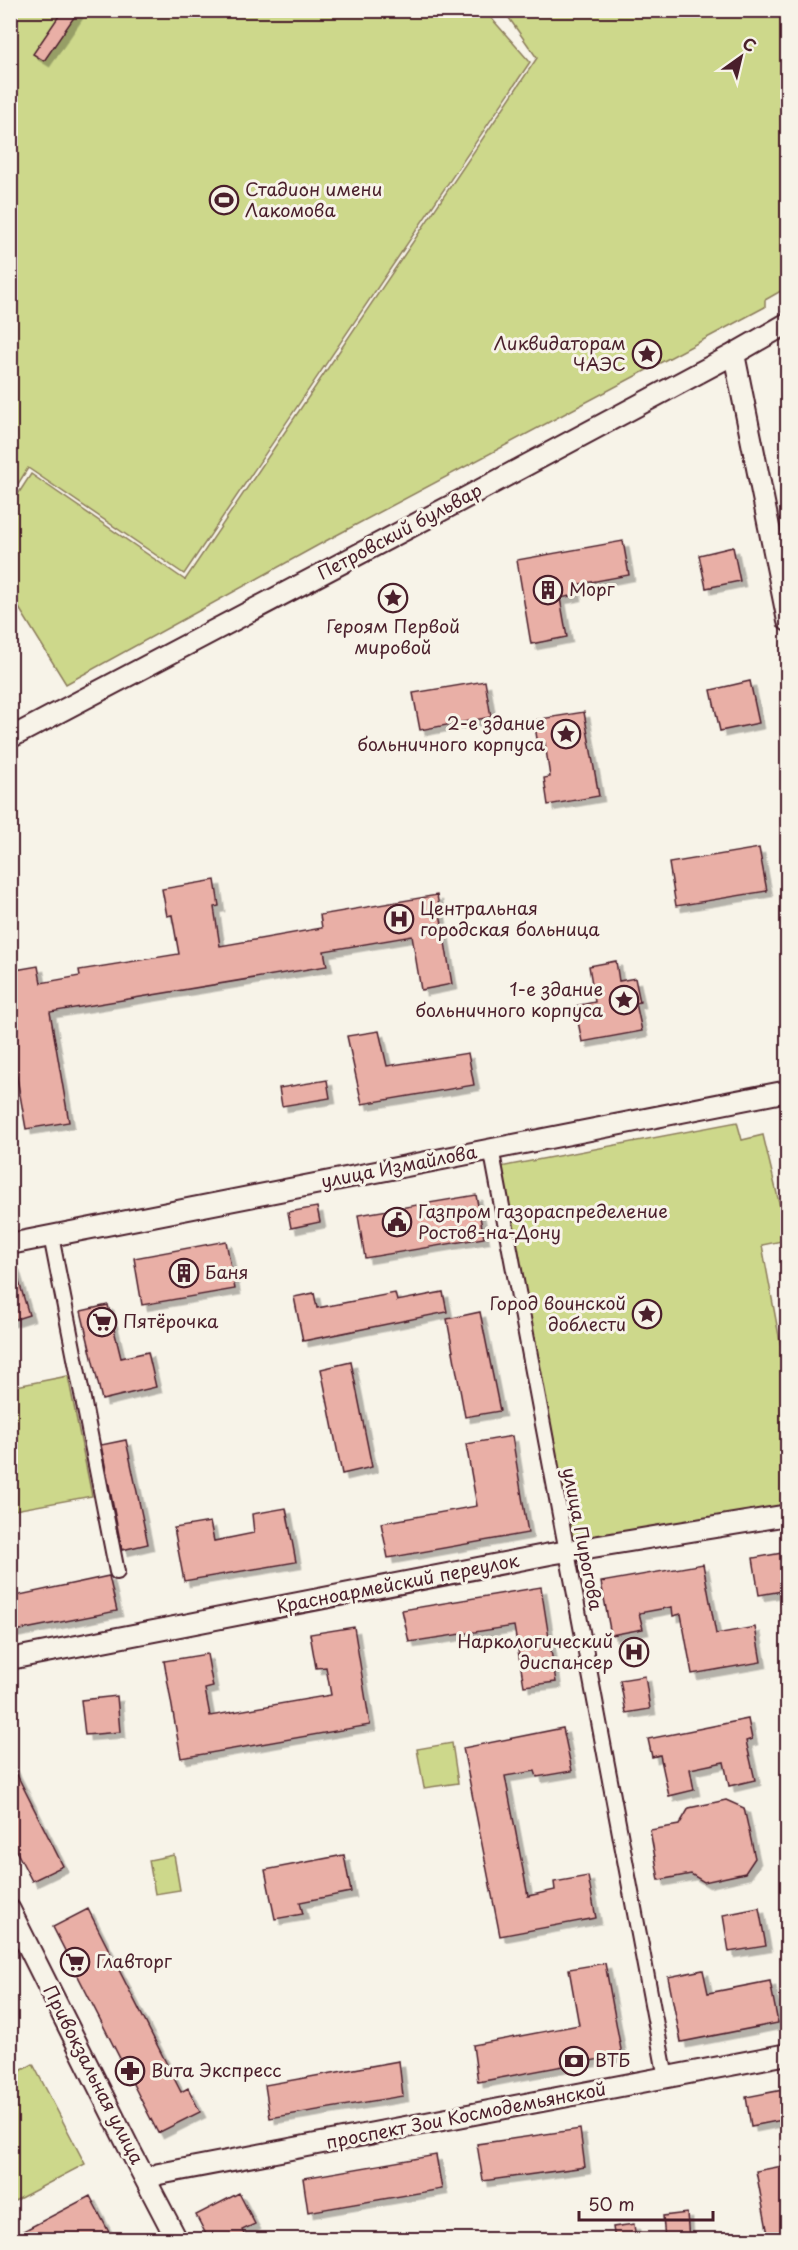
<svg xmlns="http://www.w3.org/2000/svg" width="798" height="2250" viewBox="0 0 798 2250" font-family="'Playpen Sans',sans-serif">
<defs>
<filter id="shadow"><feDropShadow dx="5.5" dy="5.5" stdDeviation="0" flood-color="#0004"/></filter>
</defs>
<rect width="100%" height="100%" fill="#f7f3e8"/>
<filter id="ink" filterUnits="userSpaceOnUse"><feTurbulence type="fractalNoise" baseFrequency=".0167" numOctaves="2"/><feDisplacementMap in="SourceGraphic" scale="12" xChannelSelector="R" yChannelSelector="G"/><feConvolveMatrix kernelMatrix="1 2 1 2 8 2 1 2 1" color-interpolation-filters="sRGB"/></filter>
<g filter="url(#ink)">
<path fill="#cdd88b" stroke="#8c7c5b" stroke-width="1.5" d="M11 11H485L530 62 184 574 28 468 11 495Z
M504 11H787V293L786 294V288L765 300V307L333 537 66 684 11 595V505L31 474 185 580 537 58Z
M737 1122 742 1140 763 1135 787 1236V1240L762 1245 787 1379V1511L567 1550 495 1168Z
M68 1376 92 1496 15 1510 10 1489 11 1387Z
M452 1743 458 1783 424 1788 417 1749Z
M174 1855 180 1890 155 1894 149 1860Z
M33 2064 85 2164 11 2203V2076Z"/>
<path fill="#e9afa6" stroke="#4a1f2b" stroke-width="1.5" filter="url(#shadow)" d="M63 10H79L44 61 33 54Z
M623 541 629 575 574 585 576 595 560 598 567 637 531 644 517 560Z
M733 547 740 581 706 588 699 555Z
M485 681 491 717 420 730 413 693Z
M750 681 759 723 720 731 711 690Z
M584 712 599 796 548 805 544 778 550 777 545 743 538 745 534 720Z
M759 848 767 891 676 906 669 863Z
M215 880 219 906 214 907 220 946 322 928 320 915 437 895 452 984 421 990 412 936 324 951 327 966 50 1012 69 1122 26 1129 10 1038V971L38 966 41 983 80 976 79 970 179 954 172 915 167 916 162 889Z
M616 961 619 981 635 978 640 1002 636 1003 642 1031 582 1042 575 1006 595 1002 589 966Z
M379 1031 387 1066 468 1053 474 1085 362 1104 347 1036Z
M327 1080 330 1098 282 1106 279 1088Z
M476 1195 484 1238 365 1258 358 1215Z
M317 1207 320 1222 291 1228 288 1212Z
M226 1241 235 1289 142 1305 134 1258Z
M14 1265 29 1315 10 1321V1266Z
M443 1292 447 1312 303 1341 294 1297 314 1293 317 1308 395 1293 397 1301Z
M108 1305 121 1358 148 1352 156 1387 102 1400 81 1311Z
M480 1312 500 1411 465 1417 447 1319Z
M351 1362 372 1467 342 1474 321 1369Z
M512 1436 528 1533 388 1558 381 1523 477 1506 466 1444Z
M126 1440 148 1544 122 1550 101 1445Z
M286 1508 296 1562 184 1581 174 1528 210 1522 214 1541 254 1533 252 1514Z
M788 1552V1590L759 1595 753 1558Z
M703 1564 716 1634 755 1627 761 1662 692 1674 681 1614 673 1616 672 1607 639 1613 643 1629 611 1635 601 1582Z
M109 1576 117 1611 10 1632V1597Z
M541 1587 556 1682 524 1686 514 1626 409 1642 402 1610Z
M354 1627 370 1725 181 1758 164 1661 207 1654 213 1687 205 1689 210 1716 331 1695 326 1667 316 1668 310 1634Z
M645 1676 650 1709 626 1713 620 1680Z
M117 1696 120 1732 85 1735 81 1700Z
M748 1719 752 1739 746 1741 755 1780 729 1786 724 1762 690 1769 694 1790 669 1796 660 1755 652 1757 648 1739Z
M563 1728 572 1771 537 1777 535 1771 505 1776 528 1896 555 1890 554 1882 588 1876 596 1918 500 1936 463 1748Z
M10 1761 63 1866 32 1881 10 1839Z
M726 1800 744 1808 755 1858 745 1873 704 1882 691 1874 659 1880 650 1830 679 1825 689 1808Z
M344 1855 351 1892 300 1902 303 1914 275 1919 265 1870Z
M759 1908 766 1946 729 1952 723 1915Z
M88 1909 181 2092 188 2088 200 2112 158 2133 53 1927Z
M605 1963 622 2055 478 2082 473 2045 579 2025 569 1969Z
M703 1970 708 1993 770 1981 778 2023 681 2042 668 1977Z
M399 2061 403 2096 270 2118 265 2085Z
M788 2089V2119L751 2126 746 2097Z
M580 2129 585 2167 483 2181 477 2144Z
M436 2155 442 2189 308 2212 303 2178Z
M788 2165V2240H769L756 2171Z
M239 2193 255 2224 242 2230 247 2240H209L196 2215Z
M90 2196 113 2240H10V2238Z
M687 2213 689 2240H665L663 2216Z
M634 2224 636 2240H615L613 2227Z"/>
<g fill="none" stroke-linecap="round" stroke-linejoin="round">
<g stroke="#4a1f2b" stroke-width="18">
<path id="street" d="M491 1148 666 2078
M51 1236 117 1572"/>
</g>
<g stroke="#4a1f2b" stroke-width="24">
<path id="secondary" d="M734 354 788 621
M10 738 452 505 734 354 788 323
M10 1244 788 1091
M10 1659 550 1554 788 1515
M10 1910 130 2150 177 2240
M146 2180 159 2174 788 2054"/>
</g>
<use href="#street" stroke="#f7f3e8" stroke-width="14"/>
<use href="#secondary" stroke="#f7f3e8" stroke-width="20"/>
</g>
</g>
<defs>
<g id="stadium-ring" transform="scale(1.5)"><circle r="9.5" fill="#f7f3e8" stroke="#4a1f2b" stroke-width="1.5"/><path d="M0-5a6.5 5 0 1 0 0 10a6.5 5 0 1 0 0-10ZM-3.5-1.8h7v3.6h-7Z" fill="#4a1f2b"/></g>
<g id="sight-ring" transform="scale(1.5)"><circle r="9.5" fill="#f7f3e8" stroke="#4a1f2b" stroke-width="1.5"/><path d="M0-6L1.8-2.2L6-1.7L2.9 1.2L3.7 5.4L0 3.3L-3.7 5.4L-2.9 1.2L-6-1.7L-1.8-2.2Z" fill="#4a1f2b"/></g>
<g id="building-ring" transform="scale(1.5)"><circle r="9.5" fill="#f7f3e8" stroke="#4a1f2b" stroke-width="1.5"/><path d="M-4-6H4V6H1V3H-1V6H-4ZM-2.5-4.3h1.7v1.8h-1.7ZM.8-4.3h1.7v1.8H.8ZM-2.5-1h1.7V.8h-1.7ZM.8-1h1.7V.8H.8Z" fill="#4a1f2b"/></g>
<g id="hospital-ring" transform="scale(1.5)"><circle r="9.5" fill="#f7f3e8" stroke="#4a1f2b" stroke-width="1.5"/><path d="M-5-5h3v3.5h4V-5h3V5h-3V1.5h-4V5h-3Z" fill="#4a1f2b"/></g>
<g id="civic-ring" transform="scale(1.5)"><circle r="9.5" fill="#f7f3e8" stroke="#4a1f2b" stroke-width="1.5"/><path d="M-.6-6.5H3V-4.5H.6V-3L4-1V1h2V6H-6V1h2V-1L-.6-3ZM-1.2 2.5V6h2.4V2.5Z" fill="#4a1f2b"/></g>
<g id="supermarket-ring" transform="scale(1.5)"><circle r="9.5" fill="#f7f3e8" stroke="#4a1f2b" stroke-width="1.5"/><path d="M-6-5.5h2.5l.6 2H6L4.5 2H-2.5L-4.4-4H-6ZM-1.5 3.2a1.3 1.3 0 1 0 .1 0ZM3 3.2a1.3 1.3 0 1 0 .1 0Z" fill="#4a1f2b"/></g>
<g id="bank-ring" transform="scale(1.5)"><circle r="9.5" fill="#f7f3e8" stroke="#4a1f2b" stroke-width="1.5"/><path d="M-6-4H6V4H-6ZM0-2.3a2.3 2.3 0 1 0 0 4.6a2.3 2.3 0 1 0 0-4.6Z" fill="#4a1f2b"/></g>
<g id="pharmacy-ring" transform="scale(1.5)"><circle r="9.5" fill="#f7f3e8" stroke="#4a1f2b" stroke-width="1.5"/><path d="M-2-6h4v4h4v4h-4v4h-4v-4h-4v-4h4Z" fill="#4a1f2b"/></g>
</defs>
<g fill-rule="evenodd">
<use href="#stadium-ring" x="224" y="200"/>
<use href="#sight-ring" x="647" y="354"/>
<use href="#building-ring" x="548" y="590"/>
<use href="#sight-ring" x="393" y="598"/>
<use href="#sight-ring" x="566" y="734"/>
<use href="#hospital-ring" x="399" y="919"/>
<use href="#sight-ring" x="624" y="1000"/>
<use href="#civic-ring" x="397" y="1222"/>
<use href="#building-ring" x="184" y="1273"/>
<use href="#sight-ring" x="647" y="1314"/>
<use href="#supermarket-ring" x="102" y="1322"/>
<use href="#hospital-ring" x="634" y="1652"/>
<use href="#supermarket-ring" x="75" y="1962"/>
<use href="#bank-ring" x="574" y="2061"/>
<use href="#pharmacy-ring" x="130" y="2071"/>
</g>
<g text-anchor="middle" stroke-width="6" stroke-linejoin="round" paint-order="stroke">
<g font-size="18" fill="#4a1f2b" stroke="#f7f3e8" text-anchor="start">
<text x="245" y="196">Стадион имени<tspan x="245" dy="21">Лакомова</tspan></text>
<text x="626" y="350" text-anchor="end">Ликвидаторам<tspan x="626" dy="21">ЧАЭС</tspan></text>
<text x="569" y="596">Морг</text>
<text x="393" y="633" text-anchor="middle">Героям Первой<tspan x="393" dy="21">мировой</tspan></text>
<text x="545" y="730" text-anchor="end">2-е здание<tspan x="545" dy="21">больничного корпуса</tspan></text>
<text x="420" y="915">Центральная<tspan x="420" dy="21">городская больница</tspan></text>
<text x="603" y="996" text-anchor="end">1-е здание<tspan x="603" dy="21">больничного корпуса</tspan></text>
<text x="418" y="1218">Газпром газораспределение<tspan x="418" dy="21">Ростов-на-Дону</tspan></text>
<text x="205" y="1279">Баня</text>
<text x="626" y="1310" text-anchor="end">Город воинской<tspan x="626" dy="21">доблести</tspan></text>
<text x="123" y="1328">Пятёрочка</text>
<text x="613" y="1648" text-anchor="end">Наркологический<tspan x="613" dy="21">диспансер</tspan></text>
<text x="96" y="1968">Главторг</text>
<text x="595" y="2067">ВТБ</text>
<text x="151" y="2077">Вита Экспресс</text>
</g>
<g font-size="18" fill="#4a1f2b" stroke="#f7f3e8">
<text transform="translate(400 532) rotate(-28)" y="6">Петровский бульвар</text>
<text transform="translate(399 1167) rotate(-11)" y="6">улица Измайлова</text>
<text transform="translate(582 1539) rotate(79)" y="6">улица Пирогова</text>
<text transform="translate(398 1584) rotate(-11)" y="6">Красноармейский переулок</text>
<text transform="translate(93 2075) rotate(63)" y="6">Привокзальная улица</text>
<text transform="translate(466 2116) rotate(-11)" y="6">проспект Зои Космодемьянской</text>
</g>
</g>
<rect width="798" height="2250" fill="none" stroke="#f7f3e8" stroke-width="36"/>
<rect x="18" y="18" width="762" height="2214" fill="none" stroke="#4a1f2b" stroke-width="2" filter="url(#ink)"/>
<g transform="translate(741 57) rotate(34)" stroke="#f7f3e8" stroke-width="4.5" paint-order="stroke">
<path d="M0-4.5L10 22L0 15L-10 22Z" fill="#4a1f2b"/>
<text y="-9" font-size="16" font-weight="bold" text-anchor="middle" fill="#4a1f2b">С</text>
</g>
<path d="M579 2211v9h134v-9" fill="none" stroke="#4a1f2b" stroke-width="3"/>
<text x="588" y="2211" font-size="18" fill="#4a1f2b" stroke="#f7f3e8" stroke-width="4.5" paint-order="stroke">50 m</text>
</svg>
